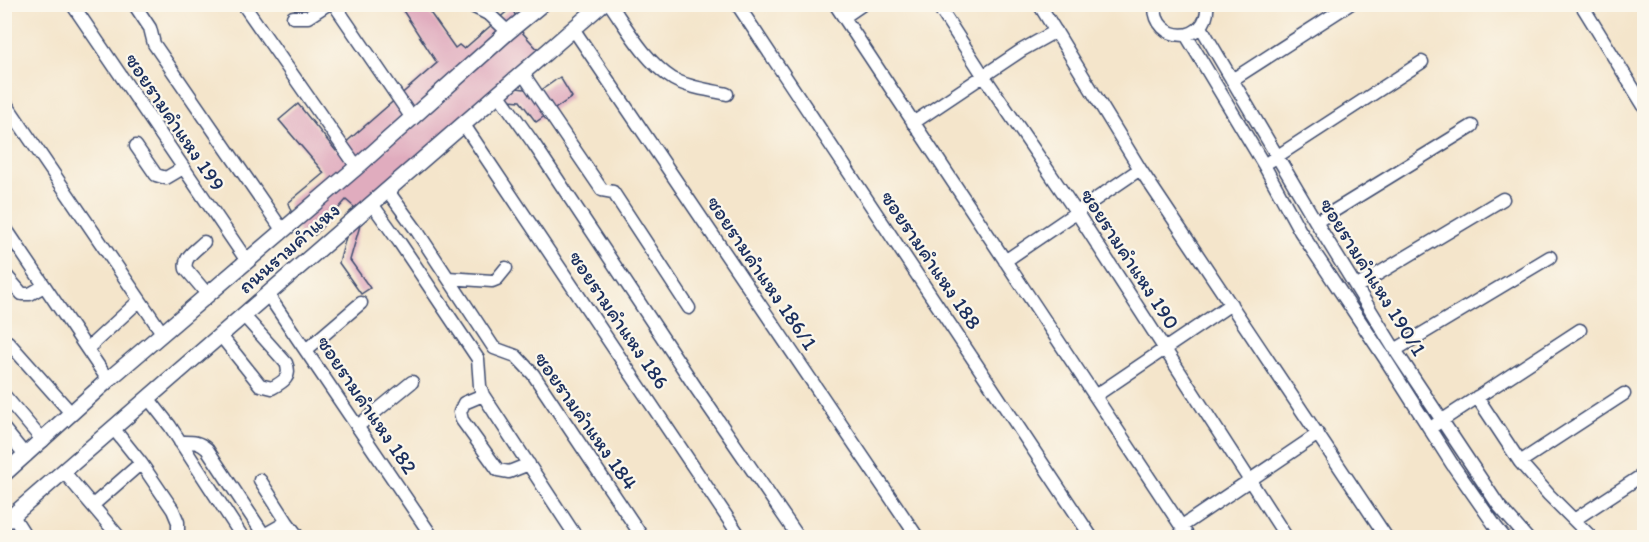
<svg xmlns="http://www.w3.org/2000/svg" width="1649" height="542" viewBox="0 0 1649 542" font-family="Itim,'Playpen Sans Thai',sans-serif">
<rect width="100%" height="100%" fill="#fbf7ec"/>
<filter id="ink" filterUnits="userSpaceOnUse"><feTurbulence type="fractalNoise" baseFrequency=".0167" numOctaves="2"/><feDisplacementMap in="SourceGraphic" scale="12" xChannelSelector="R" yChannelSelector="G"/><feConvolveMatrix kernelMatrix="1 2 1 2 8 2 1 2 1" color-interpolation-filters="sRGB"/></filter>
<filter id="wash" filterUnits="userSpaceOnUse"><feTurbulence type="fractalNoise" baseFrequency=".008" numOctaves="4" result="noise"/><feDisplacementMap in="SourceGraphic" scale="24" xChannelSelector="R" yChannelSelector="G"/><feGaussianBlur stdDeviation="1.35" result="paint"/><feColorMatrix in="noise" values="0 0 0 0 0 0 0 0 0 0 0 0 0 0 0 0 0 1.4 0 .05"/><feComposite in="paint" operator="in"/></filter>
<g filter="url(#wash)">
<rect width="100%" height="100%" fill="#f4e5cb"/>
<g id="blocks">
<path fill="#e0acbe" d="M402 4H424L455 48 459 45 464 49 512 7 521 31 541 53 501 86 540 91 560 77 572 97 536 122 520 101 498 99 363 215 350 260 370 288 361 294 339 263 354 207 346 200 315 235 299 233 288 203 324 173 279 120 298 104 336 151 437 63 400 6Z"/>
</g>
</g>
<g filter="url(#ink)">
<use href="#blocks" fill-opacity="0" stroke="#3c4a6e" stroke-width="1.5"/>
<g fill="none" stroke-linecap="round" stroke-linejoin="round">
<g stroke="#3c4a6e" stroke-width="15">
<path id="minor" d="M72 4 247 261
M134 4 150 28 154 44 283 231
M243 4 357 167
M334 4 412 118
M468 4 490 15 508 32
M610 4C628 30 646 62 673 79 689 88 710 90 727 94
M737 4 1092 538
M835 4 1189 538
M937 4 983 75 1077 213 1287 538
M1039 4 1140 169 1387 538
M1155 4C1153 46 1211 44 1207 4
M1581 4 1644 106
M293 17H308L328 4
M844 17 863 4
M1201 27 1316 222 1395 350 1499 506 1527 538
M574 30 918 538
M1186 35 1264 165 1300 231 1384 357 1452 464 1496 527 1505 538
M523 74 602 190 613 192 689 308
M1232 80 1350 4
M499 95 534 144 696 388 799 538
M4 101 163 334
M913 123 1022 50 1056 31
M464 125 741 538
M136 146 156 175 166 178 183 168
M1270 161 1422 62
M387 190 417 231 494 348 516 356 533 374 643 538
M372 204 400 243 478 359 480 386 483 395 577 538
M1316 222 1472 126
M4 226 108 380
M204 242C196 250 183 257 186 269L208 295
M1005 261 1140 169
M4 273 22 294H30L44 286
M448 278 492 281 497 279 506 268
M1356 287 1503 199
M268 295 433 538
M221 336 260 385 272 388C283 382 292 377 286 363L244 316
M4 341 8 342 72 414
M87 349 140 300
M306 350 361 303
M1395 350 1550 257
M4 395 43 441
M483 395 464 403 460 412 462 420 498 470 509 472 529 464
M1095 396 1231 304
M1477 397 1520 462 1549 495 1592 538
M148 398 170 426 243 538
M1435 425 1580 330
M358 426 412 382
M113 428 141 463 173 510 178 522V538
M4 429 26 456
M180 442C192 442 198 441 207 449L266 538
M1520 462 1624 394
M63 471 120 538
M260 480 287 522
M93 505 141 463
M13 516 27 538
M1574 520 1644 474
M1182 526 1318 434
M264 535 287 522 299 538"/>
</g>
<g stroke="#3c4a6e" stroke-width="18">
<path id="major" d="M4 474 108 380 357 167 508 32 542 4
M4 523 602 4"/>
</g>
<use href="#minor" stroke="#fff" stroke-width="12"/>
<use href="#major" stroke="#fff" stroke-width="15"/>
</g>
</g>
<g text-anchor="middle" stroke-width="4.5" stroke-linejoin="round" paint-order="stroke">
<g font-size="21" fill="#1b2f5e" stroke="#fbf7ec">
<text transform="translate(175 122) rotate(56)" y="7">ซอยรามคำแหง 199</text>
<text transform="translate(289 248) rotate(-41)" y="7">ถนนรามคำแหง</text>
<text transform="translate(1130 259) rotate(57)" y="7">ซอยรามคำแหง 190</text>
<text transform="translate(931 260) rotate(56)" y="7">ซอยรามคำแหง 188</text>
<text transform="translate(762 273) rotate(56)" y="7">ซอยรามคำแหง 186/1</text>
<text transform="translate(1373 277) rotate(58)" y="7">ซอยรามคำแหง 190/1</text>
<text transform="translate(619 320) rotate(56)" y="7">ซอยรามคำแหง 186</text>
<text transform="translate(367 405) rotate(56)" y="7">ซอยรามคำแหง 182</text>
<text transform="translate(586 421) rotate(55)" y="7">ซอยรามคำแหง 184</text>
</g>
</g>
<rect width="1649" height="542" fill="none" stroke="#fbf7ec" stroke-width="24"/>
</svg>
